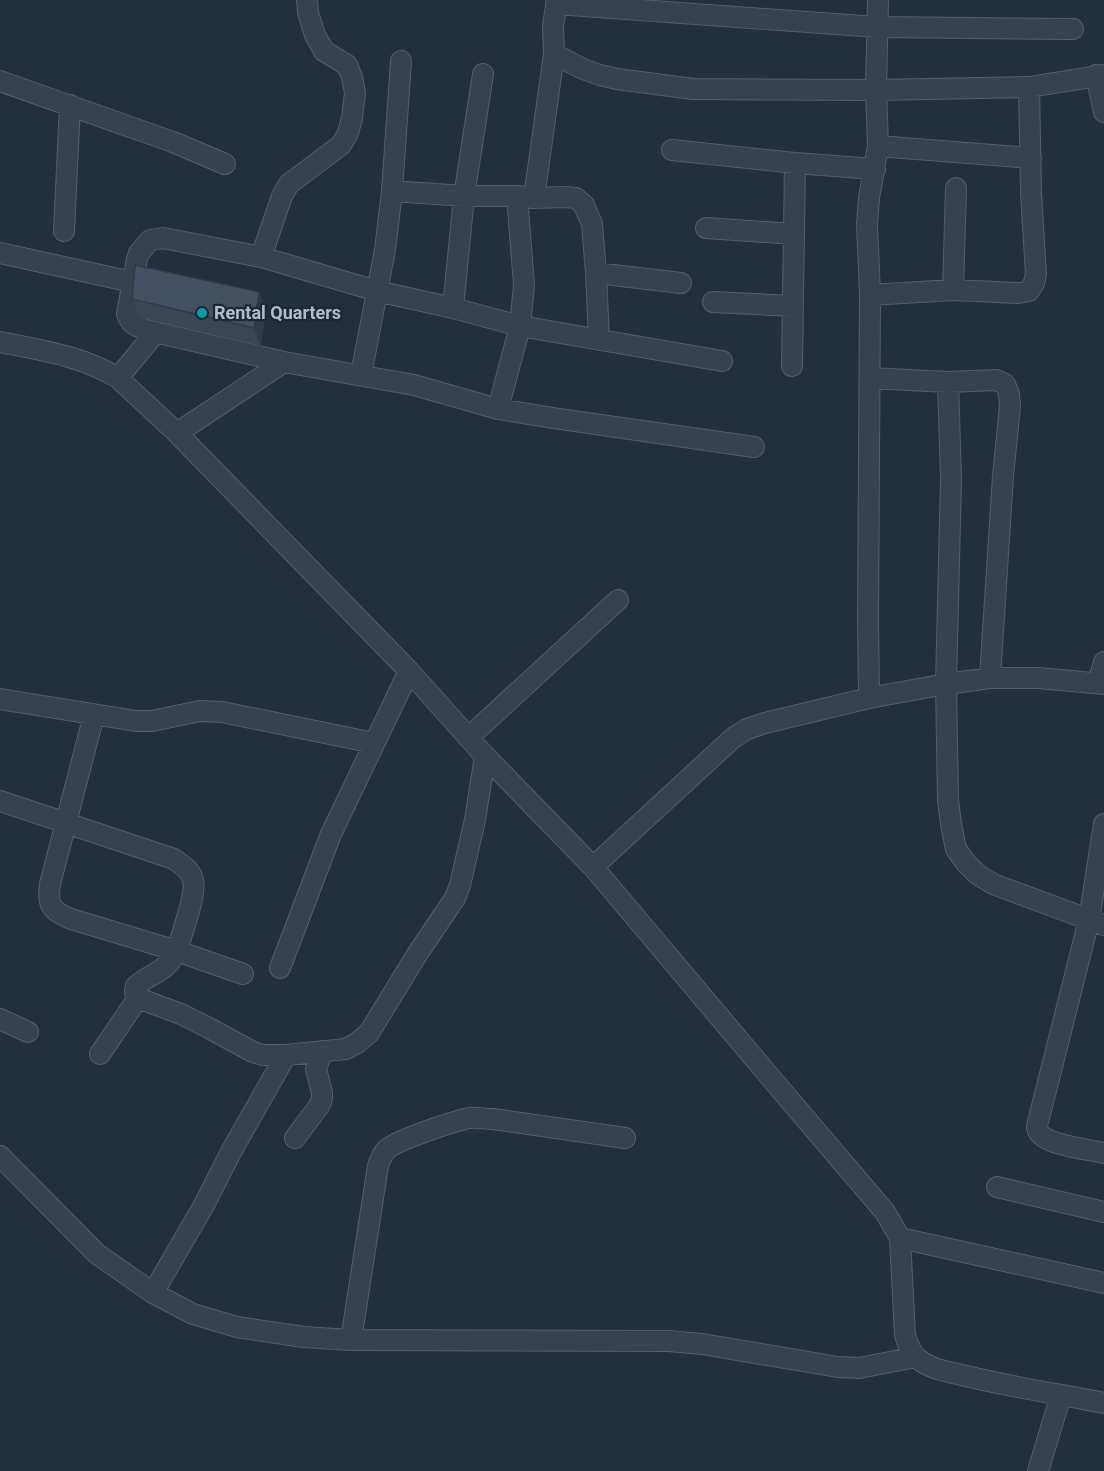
<svg xmlns="http://www.w3.org/2000/svg" width="1104" height="1471" viewBox="0 0 1104 1471" font-family="Roboto,sans-serif">
<rect width="100%" height="100%" fill="#242f3e"/>
<g fill="none" stroke-linecap="round" stroke-linejoin="round">
<g stroke="#565f6c" stroke-width="22">
<path id="minor" d="M556 4 877 27 1073 29
M554 54 583 69 600 75 617 79 693 89 876 90 1029 87 1104 75
M1096 75 1104 112
M0 81 173 142 225 164
M878 146 1031 158
M672 150 795 163 875 169
M392 191 464 196H517L534 198 564 197 576 198 584 205 592 224 596 273 599 340
M534 198 554 54 553 26 557 0
M706 228 794 234
M64 231 70 105
M0 253 132 282
M261 257 282 196 289 184 341 145 348 133 352 118 355 93 352 77 347 65 324 51 315 35 308 13 307 0
M596 273 681 283
M953 290 956 188
M870 295 953 290 1018 293 1029 291 1034 283 1036 274 1031 193 1029 87
M713 302 793 306
M453 308 464 196 483 74
M0 342C40 350 83 356 118 378L177 433 409 671 485 756 593 867 765 1071 885 1212 900 1238 905 1335C908 1344 910 1353 918 1359 932 1370 950 1372 966 1376 1012 1387 1058 1394 1104 1403
M722 361 520 326 453 308 377 291 261 257 163 238 150 240 139 253 137 259 127 314C131 325 136 326 146 330L284 362 414 385 498 409 553 418 754 447
M792 366 795 163
M361 375 385 250 392 191 401 61
M118 378 156 332
M870 378 948 382 996 380 1005 384 1009 394 1010 406 1003 476 990 678
M948 382 951 479 946 684 948 800 951 824 956 849 966 863 977 874 993 884 1104 925
M498 409 520 326 524 285 517 196
M177 433 284 362
M1098 683 1104 662
M869 698 868 620 870 295 867 224 869 198 878 146 876 90 878 0
M0 699 136 721H152L200 711 222 712 374 743
M94 715 50 884C47 905 51 911 71 919L177 951 243 974
M469 737 618 600
M0 801 174 859C182 865 191 870 193 880 197 894 181 935 177 951 165 974 153 971 136 986 134 991 134 994 138 998L181 1014 207 1027 253 1052 263 1055H286L346 1049 357 1043 369 1033 416 956 455 898 460 885 475 820 485 756
M1104 824 1089 920 1039 1118C1038 1121 1037 1125 1037 1128 1041 1146 1089 1149 1104 1153
M593 867 733 738 747 729 765 723 869 698 946 684 990 678H1039L1104 684
M280 968 331 834 409 671
M0 1019 28 1032
M100 1054 138 998
M295 1138 319 1106 322 1099V1093L316 1069 322 1051
M0 1156 97 1254 153 1293 193 1314 237 1327 304 1337 351 1340 668 1341 702 1344 838 1367 859 1368 916 1357
M997 1187 1104 1212
M900 1238 1104 1283
M153 1293 204 1205 232 1150 286 1055
M351 1340 378 1166C380 1160 382 1154 386 1150 396 1140 455 1121 469 1118 477 1117 485 1119 493 1119L625 1138
M1038 1471 1061 1395"/>
</g>
<use href="#minor" stroke="#38414e" stroke-width="20"/>
</g>
<path fill="#3b4654" d="M132 299 266 309 261 346 139 317Z"/>
<path fill="#303945" d="M259 292 266 309 261 346 254 328Z"/>
<path fill="#455162" stroke="#303945" stroke-width="1.5" d="M135 265 259 292 254 328 132 299Z"/>
<circle fill="#0f9aa8" stroke="#1d2633" stroke-width="2" cx="202" cy="313" r="6"/>
<g text-anchor="middle" stroke-width="4.5" stroke-linejoin="round" paint-order="stroke">
<g font-size="18" font-weight="bold" fill="#b4bcc9" stroke="#1d2633" text-anchor="start">
<text x="214" y="319">Rental Quarters</text>
</g>
</g>
</svg>
